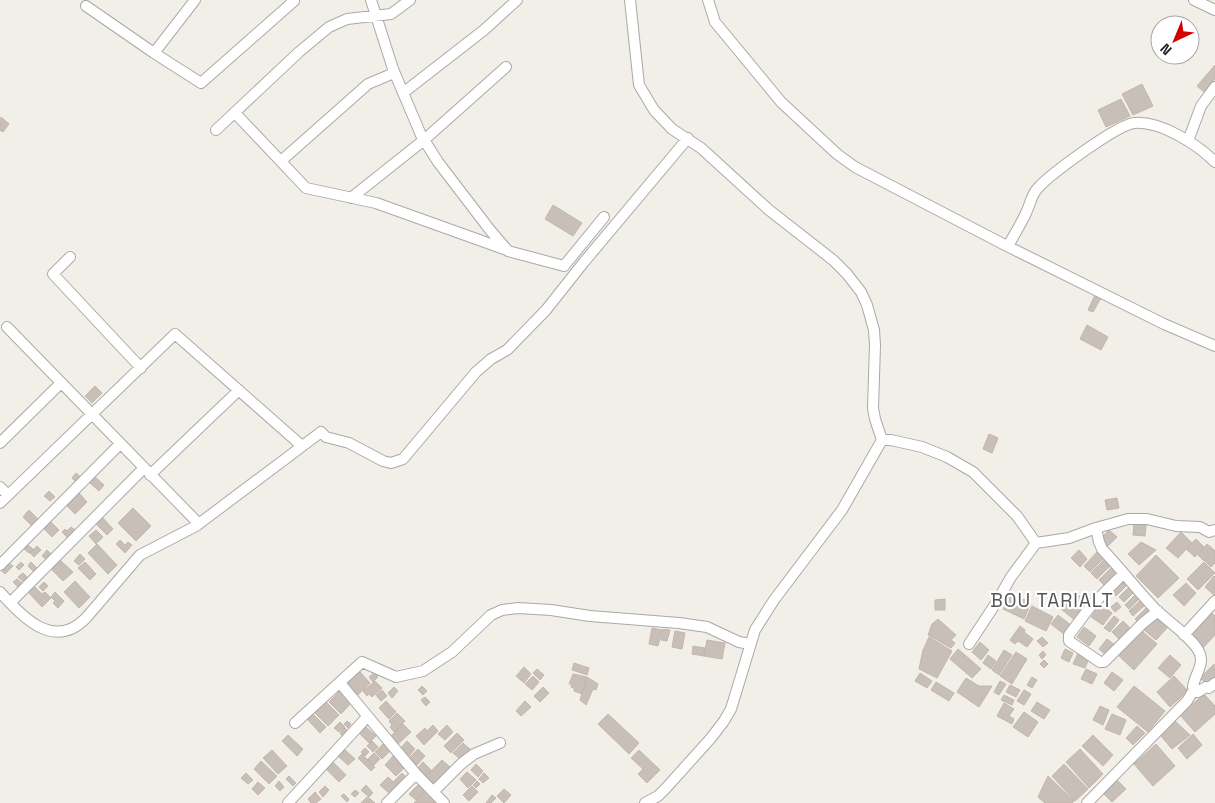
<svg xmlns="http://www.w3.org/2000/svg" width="1215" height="803" viewBox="0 0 1215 803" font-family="'Space Grotesk',sans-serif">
<rect width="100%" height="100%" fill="#f2efe9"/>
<path fill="#c7bfb8" stroke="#c4b6ab" d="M1215 65V79L1204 92 1197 86Z
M1142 84 1153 106 1133 115 1122 94Z
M1121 99 1130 116 1106 127 1098 110Z
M1 117 9 124 3 132 0 130Z
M553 205 582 223 573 236 545 219Z
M1095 295 1101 298 1093 312 1088 310Z
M1087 325 1108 337 1101 350 1080 339Z
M95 386 102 393 92 403 85 396Z
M989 434 998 438 992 453 983 449Z
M76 473 83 479 78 484 72 478Z
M94 476 104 485 99 491 89 482Z
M49 491 55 497 50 501 44 496Z
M79 493 87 502 75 514 67 506Z
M1117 498 1119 508 1107 510 1105 500Z
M133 508 151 526 136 541 118 523Z
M29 510 38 519 32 526 23 517Z
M102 517 113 529 107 535 95 523Z
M51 522 59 530 52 537 44 529Z
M1134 524 1146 525 1145 536 1133 535Z
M71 527 75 530 68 538 62 532 65 529 67 531Z
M96 530 103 537 96 544 89 536Z
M1109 530 1117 537 1107 547 1099 540Z
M1181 532 1192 543 1178 558 1166 548Z
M1196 539 1204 547 1195 557 1186 549Z
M120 540 125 545 128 542 132 545 125 553 116 544Z
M1141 542 1156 550 1139 565 1128 554Z
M97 544 117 565 108 574 88 553Z
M1207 544 1214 550 1204 561 1198 555Z
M28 545 33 549 29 553 24 549Z
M37 546 41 550 34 557 30 553Z
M47 550 52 555 47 560 42 556Z
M1079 550 1087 559 1080 567 1071 558Z
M1215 550V563L1211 567 1205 561Z
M1098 551 1104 558 1090 572 1084 566Z
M80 554 85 559 79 565 74 561Z
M1156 555 1179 578 1158 598 1136 576Z
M1106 558 1112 564 1097 579 1091 573Z
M60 560 73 572 63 581 51 569Z
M21 562 24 565 19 570 16 567Z
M31 562 39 570 36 574 28 566Z
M85 562 96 574 90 580 78 568Z
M1204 562 1215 573 1198 590 1187 579Z
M9 563 13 566 5 574 2 571Z
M1113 566 1119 572 1105 586 1099 580Z
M23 573 29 579 25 583 18 577Z
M1214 576 1215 577V596L1205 587Z
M17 579 23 584 19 588 13 582Z
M1122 579 1128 584 1116 596 1111 591Z
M75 581 90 597 79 608 64 592Z
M44 582 48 586 43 591 39 587Z
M1186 583 1196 593 1184 606 1173 595Z
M1130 586 1135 591 1124 602 1119 597Z
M35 587 42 594 45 592 51 598 42 607 29 593Z
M55 592 64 601 58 608 53 603 55 601 51 597Z
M1074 592 1089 603 1076 621 1061 609Z
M1011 593 1031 603 1024 619 1003 609Z
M1136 594 1140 598 1129 609 1125 605Z
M945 599V610H935V600Z
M1141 600 1145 605 1133 616 1129 611Z
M1117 602 1121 607 1115 612 1111 607Z
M1100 604 1112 613 1103 625 1091 617Z
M1032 606 1053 617 1046 631 1025 621Z
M1146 608 1150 612 1139 623 1135 619Z
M1211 612 1215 616V635L1201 650 1188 637Z
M1157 614 1169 626 1156 640 1143 629Z
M1058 615 1072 626 1065 635 1051 624Z
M1114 616 1119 620 1110 632 1104 628Z
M938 619 956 635 951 640 955 643 951 648 928 635 932 624Z
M1123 621 1132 630 1121 641 1112 632Z
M1020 626 1025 630 1024 632 1033 639 1027 647 1018 641 1015 644 1010 640Z
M1084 627 1096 636 1089 646 1077 637Z
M652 628 662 630 658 646 649 644Z
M663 629 670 630 667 641 661 640Z
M675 631 685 633 682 649 672 647Z
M1142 631 1157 644 1134 670 1119 656Z
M929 637 952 651 937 678 919 669 923 650Z
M1042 637 1048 643 1043 647 1037 641Z
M1107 639 1115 645 1107 656 1099 649Z
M707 640 725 643 722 659 704 656Z
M980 642 989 650 981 660 972 652Z
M693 646 705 648 704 656 692 654Z
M958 649 981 669 972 678 950 659Z
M1065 649 1073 653 1069 662 1061 658Z
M1004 650 1012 655 999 675 992 670Z
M1043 651 1046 655 1042 659 1039 655Z
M1016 652 1027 659 1012 684 1000 676Z
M1078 653 1089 658 1085 668 1073 664Z
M988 655 996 661 991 669 983 663Z
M1170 655 1181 665 1170 678 1158 668Z
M1044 660 1048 664 1044 668 1040 664Z
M574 663 589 668 587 675 572 670Z
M1214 664 1215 679 1209 686 1200 678Z
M524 667 531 674 524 683 516 676Z
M537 669 544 675 540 680 533 673Z
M1086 669 1097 674 1092 684 1081 679Z
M360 672 370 683 358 695 347 684Z
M1112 672 1123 680 1114 691 1104 683Z
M374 673 378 677 373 682 369 677Z
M920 673 932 681 927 688 915 681Z
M573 674 587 677 582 694 574 691V688L571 687 572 684H569Z
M533 676 539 682 532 690 525 684Z
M1174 676 1188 691 1170 707 1157 692Z
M587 677 598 684 596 690 593 689 586 705 580 700Z
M1032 677 1037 680 1032 688 1027 685Z
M966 678 979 686H992L979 707 957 692Z
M375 681 382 688 372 697 369 694 367 696 363 691Z
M1000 681 1006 684 999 695 994 692Z
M936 682 954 693 949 701 931 690Z
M1010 685 1020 690 1016 697 1006 692Z
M422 686 427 691 423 695 418 690Z
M1134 686 1165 711 1148 732 1117 707Z
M394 687 398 691 392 698 388 693Z
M543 687 549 693 540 702 534 696Z
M382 690 387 696 381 701 376 695Z
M1024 690 1031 694 1024 705 1017 701Z
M340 691 352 702 341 714 329 702Z
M1204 694 1215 706V714L1195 732 1180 715Z
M1004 695 1014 700 1012 705 1001 700Z
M425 697 430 702 426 706 421 700Z
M325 701 339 715 328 726 314 712Z
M386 701 396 712 389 719 379 708Z
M525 701 531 707 521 716 516 711Z
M1037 702 1050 710 1044 719 1031 711Z
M1004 703 1014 709 1009 716 1014 719 1012 724 997 716Z
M1100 706 1109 710 1103 725 1093 720Z
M1024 712 1038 722 1028 737 1013 727Z
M397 713 405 721 394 732 390 727 392 725 389 721Z
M313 714 326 727 320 733 307 719Z
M608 714 639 743 629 754 598 724Z
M1112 714 1126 720 1120 735 1105 729Z
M347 721 351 724 348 728 344 724Z
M1175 721 1190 735 1172 749 1161 736Z
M340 722 345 727 339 732 334 728Z
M403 724 411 732 398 744 390 737Z
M433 725 438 731 424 745 416 736 425 728 427 731Z
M447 725 453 732 445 740 438 734Z
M1137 726 1145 733 1133 745 1126 738Z
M366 727 376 736 369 743 360 734Z
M345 728 348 732 343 737 340 733Z
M457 733 464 740 451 753 444 746Z
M1193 734 1202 745 1187 759 1178 748Z
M288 735 303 749 297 756 282 741Z
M1093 735 1113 755 1103 766 1082 746Z
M372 741 378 747 373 752 367 746Z
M407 741 415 749 408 757 400 749Z
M463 743 470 749 460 759 453 753Z
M383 744 390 751 382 759 375 752Z
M1156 744 1175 766 1153 786 1134 764Z
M365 748 369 752 365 756 361 752Z
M344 749 355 759 348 765 338 756Z
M418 749 425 756 416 766 408 759Z
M1080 749 1103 774 1089 788 1066 762Z
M272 750 287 766 278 774 263 758Z
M639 750 660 770 647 783 638 774 643 769 631 758Z
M374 753 380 759 374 765 368 759Z
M362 754 375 767 371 771 358 758Z
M393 756 405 767 396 776 385 765Z
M442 760 450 767 431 786 423 779Z
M261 761 277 776 269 784 254 769Z
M333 762 346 775 339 782 326 769Z
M423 762 431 770 424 778 416 770Z
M476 764 483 771 478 777 471 770Z
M1064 764 1088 789 1075 801 1052 776Z
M467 772 476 780 468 788 460 779Z
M246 773 253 780 248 784 241 778Z
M402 773 406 777 398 785 394 781Z
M484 773 489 778 483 783 479 779Z
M289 776 296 783 293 786 286 779Z
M1048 776 1074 801 1072 803H1045L1038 797Z
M388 777 397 785 389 793 380 785Z
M1116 779 1126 789 1112 802 1102 792Z
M279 781 284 787 280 791 275 786Z
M477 781 480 784 476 788 473 785Z
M258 782 265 788 258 795 252 789Z
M421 782 427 788 416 800 409 794Z
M366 785 373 793 369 797 361 790Z
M325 786 329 790 323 797 319 792Z
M472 786 478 792 469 801 463 795Z
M504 789 511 795 504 803 497 796Z
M355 790 359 793 355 797 351 794Z
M315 792 321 799 316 803H311L308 799Z
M424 792 436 803H414Z
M344 794 349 799 347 802 341 796Z
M492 795 496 798 491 803H486Z
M367 797 369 798 375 803H361Z"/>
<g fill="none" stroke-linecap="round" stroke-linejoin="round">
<g stroke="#a9a9a9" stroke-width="12">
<path id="minor" d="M371 0 393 69 421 135 438 162 490 230 508 251 564 266 604 217
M630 0 639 85 654 110 672 129 701 148 769 210 833 260 847 274 861 292 867 305 874 330 875 345 873 408 875 419 882 440
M708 0 715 22 781 102 837 154 855 167 1005 245 1164 324 1215 346
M1194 0 1215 10
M86 6 154 53 201 83 294 1 292 0
M154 53 195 0
M403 93 484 30 517 0
M235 113 306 188 376 203 507 250
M216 130 299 52 329 27 347 19 391 14 410 0
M1188 141 1201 106 1215 87
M281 161 368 84 394 73
M351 198 424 140 506 67
M1008 246C1014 235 1021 224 1026 213 1030 205 1031 196 1037 189 1050 174 1117 125 1134 123 1161 121 1197 144 1215 162
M70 257 53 274 141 368
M7 327 199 524
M0 443 61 383
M150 475 239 390
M0 487 8 495
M0 503 175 334 302 446
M0 565 120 444
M1123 574 1090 607 1069 635V641L1100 662H1104L1143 623 1158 611
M0 592C22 617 54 651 86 618L140 555 196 526 321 432 326 437 349 443 383 461 391 463 403 459 476 372 491 359 507 350 546 310 584 262 688 138
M10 603 144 468
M1184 635 1215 601
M969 644 996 603 1011 577 1036 543 1069 538 1096 528 1128 519H1147L1176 526 1200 527 1209 532 1215 530
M340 683 416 774 444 803
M1195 688 1194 692H1198L1206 687 1209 688 1215 683
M295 723 362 662 396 677 423 671 452 652 491 615 502 610 518 608 551 610 590 616 679 623 707 627 739 642 750 644
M433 792 461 764 474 754 500 743
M288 803 367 717
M387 803 416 774
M645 803 658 796 667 787 711 738 724 721 731 709 755 630 774 600 842 510 882 440H891L922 447 947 457 973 472 1017 516 1036 543
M1087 803 1187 701 1195 688 1193 687C1194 676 1204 666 1200 654 1195 640 1168 621 1156 610 1137 590 1121 569 1102 549L1099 542 1096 528"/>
</g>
<use href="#minor" stroke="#fff" stroke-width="10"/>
</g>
<g text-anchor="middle" stroke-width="4.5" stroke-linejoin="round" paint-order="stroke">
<g font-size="19" letter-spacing="1" fill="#555" stroke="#fff">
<text x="1052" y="607">BOU TARIALT</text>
</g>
</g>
<g transform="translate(1175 40) rotate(224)"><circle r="24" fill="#ffffff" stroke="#a7a7a7"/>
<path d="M0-4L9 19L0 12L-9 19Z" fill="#d40000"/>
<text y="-8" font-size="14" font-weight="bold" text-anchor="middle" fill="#222222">N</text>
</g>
</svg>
